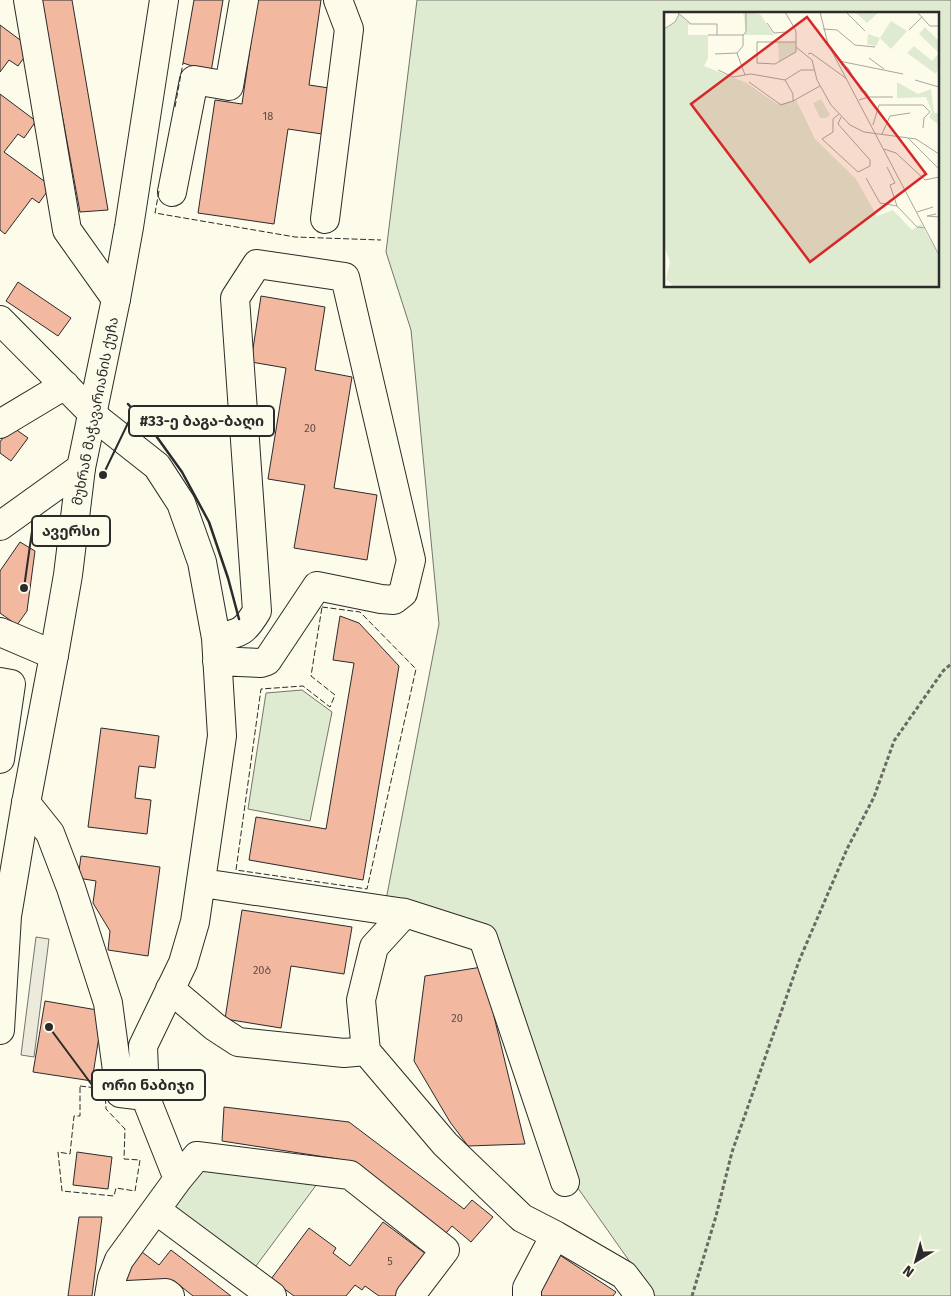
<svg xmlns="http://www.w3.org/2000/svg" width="951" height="1296" viewBox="0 0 951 1296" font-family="'Fira Sans','Noto Sans Georgian',sans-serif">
<rect width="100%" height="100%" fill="#fdfbea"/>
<path fill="#deebd1" stroke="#74746e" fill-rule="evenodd" d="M417 0H951V1296H654L575 1184 503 956 386 900 439 624 411 330 386 252ZM665 14H937V286H665Z
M302 690 332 712 310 821 248 809 266 693Z
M197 1156 326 1172 247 1278 156 1210Z"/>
<path fill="#eceadb" stroke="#74746e" d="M36 937 49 939 34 1057 21 1055Z"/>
<path fill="#f2b8a0" stroke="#2b2b2b" d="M41 0H72L108 210 80 212Z
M194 0H223L211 72 183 63Z
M257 0H321L309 85 329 88 322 134 288 129 274 224 198 213 215 100 242 104Z
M0 25 31 48 18 66 9 60 0 72Z
M0 94 36 121 24 138 18 134 4 152 51 186 39 203 32 198 5 234 0 230Z
M18 282 71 318 58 336 6 301Z
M261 296 325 307 315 370 352 377 334 488 377 495 367 560 294 548 305 485 268 479 286 368 251 362Z
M11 426 28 438 11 461 0 453V442Z
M20 542 35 551 27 611 17 625 0 613V571Z
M340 616 359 623 399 666 363 880 249 860 256 817 326 829 354 663 333 660Z
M101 728 159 736 155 768 139 766 135 798 151 800 147 834 88 827Z
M81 856 160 867 148 956 108 950 110 931 93 903 96 881 78 878Z
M242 910 352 927 344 974 291 966 281 1028 225 1019Z
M482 967 525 1144 468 1146 450 1122 414 1061 425 976Z
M45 1001 103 1011 92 1081 33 1072Z
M224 1107 349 1122 464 1209 472 1200 493 1217 471 1242 452 1226 441 1239 338 1159 222 1141Z
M77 1152 112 1157 108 1189 73 1185Z
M79 1217H102L92 1296H68Z
M383 1222 430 1257 400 1296H379L365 1286 362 1290 355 1285 346 1296H294L271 1279 309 1228 336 1248 333 1253 350 1266Z
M171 1250 231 1296H193L173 1280 163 1292 119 1283 142 1252 159 1265Z
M555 1252 616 1292 613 1296H542L531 1289Z"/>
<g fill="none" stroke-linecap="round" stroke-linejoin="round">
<g stroke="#2b2b2b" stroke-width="30">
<path id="minor" d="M28 0 67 230 116 299
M172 192 194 80 229 86 244 0
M325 219 349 29 338 0
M0 320 100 421 157 466 181 503 202 562 216 638 222 736 195 922 183 963 143 1046 145 1096 178 1179
M0 424 65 385
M0 526 81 468
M0 632 54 655
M216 638C240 633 244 633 257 611L235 298 257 264 345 277 411 560 403 593 394 600 381 599 317 586 267 661 261 663 217 661
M0 682 11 684 0 759
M26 803 50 833 71 888 108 1003 120 1093 145 1096
M202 883 405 913
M170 989 215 1027 238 1042 344 1053 366 1051 361 1000 374 947 405 913 483 938 565 1182
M366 1051 445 1144 522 1218 555 1235 624 1275 640 1296
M156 1210 272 1296
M109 1296 112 1278 119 1260 178 1179 197 1156 350 1175 445 1250 410 1296
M109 1296 166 1293 170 1296
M527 1296V1288L555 1235"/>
</g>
<g stroke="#2b2b2b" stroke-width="30">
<path id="major" d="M0 1030 7 916 26 803 54 655 68 575 81 468 116 299 129 227 164 0"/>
</g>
<path stroke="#6a6964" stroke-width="3" stroke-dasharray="4 2.5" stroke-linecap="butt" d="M692 1296 716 1216 732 1152 799 961 847 849 874 797 894 741 943 671 951 664"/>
<use href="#minor" stroke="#fdfbea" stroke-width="28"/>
<use href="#major" stroke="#fdfbea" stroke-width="28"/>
<path stroke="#2b2b2b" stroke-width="1" stroke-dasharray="6 2.5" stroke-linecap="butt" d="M175 107 183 63
M159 191 155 213 295 237 381 240
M322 607 360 612 416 669 367 889 236 870 261 689 303 686 330 707 335 695 311 676Z
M80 1086 105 1089 106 1109 125 1129 124 1159 140 1160 135 1191 116 1188 114 1196 62 1191 58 1152 70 1154 74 1116H80Z"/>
<path stroke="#2b2b2b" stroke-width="2.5" d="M128 404 154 433 182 472 209 522 228 578 239 619"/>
</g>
<g text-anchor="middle" stroke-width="4" stroke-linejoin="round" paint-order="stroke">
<g font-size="11" fill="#5d4e48">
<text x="268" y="120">18</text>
<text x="310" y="432">20</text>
<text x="262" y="974">20ბ</text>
<text x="457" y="1022">20</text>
<text x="390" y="1265">5</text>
</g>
<g font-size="14" fill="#2b2b2b" stroke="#fdfbea">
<text transform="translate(95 411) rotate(-79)" y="5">მუხრან მაჭავარიანის ქუჩა</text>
</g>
</g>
<g transform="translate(664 12)">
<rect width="275" height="275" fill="#fdfbea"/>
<path d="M79 0 96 2 110 23H79L82 19ZM191 0H215L203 11ZM15 2 27 12 24 13V23H44V46L40 54 83 71 113 92 132 88 151 127 192 167 213 204 229 198 248 218 257 212 275 243V275H10L2 267 6 250 0 233V17L11 10ZM227 9 243 19 227 37 216 26 212 34 203 32 204 22 216 26ZM261 15 275 29V55L272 62 243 41 250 34 268 49 275 41 255 22ZM114 30H132V40L115 50ZM233 70 254 82 267 77 270 101H275V113L265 105 268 100 262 85 233 86ZM157 87 166 103 162 106H156L149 91Z" fill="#deebd1"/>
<path fill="none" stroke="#a9a89e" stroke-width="1" d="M13 0 27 12H53V23M121 0 131 17 132 20V40L111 52 93 51V30H132M156 0 164 32 275 243M182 0 201 19M253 0 266 14H275M103 11 110 21 123 20 130 15M0 17 11 10 15 2M159 17 173 18 191 33 211 35M245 18 258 5M44 23H79L82 20V0M132 35 148 48 153 68 167 93 186 113 200 120 252 127 275 142M73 41 81 63M51 42 73 41 79 34V23M144 42 147 41 183 67M205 46 220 57M175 49 239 62M177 52 184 56 198 80 201 79 205 85 195 88M54 58 69 65 87 62 121 68M251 68 275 75M85 70 117 93 129 89V82L121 68 137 58H150M205 85H229M129 89 156 74M175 102 169 107V120L158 127 194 160 206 154V148L174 112 177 105M209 113 215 93H259L266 100 260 106 259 116M218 122 226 104 246 101M244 126 275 157M220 137 232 141 261 168 275 165M223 155 231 171 226 173 233 194M202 166 216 191 233 194 253 215 261 216M253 200 269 195M272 202 263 204 275 205"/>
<path fill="#d62828" fill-opacity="0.15" stroke="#d62828" stroke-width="2.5" d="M143 5 262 162 146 250 27 92Z"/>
<rect width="275" height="275" fill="none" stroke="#2b2b2b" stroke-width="2.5"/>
</g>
<path fill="none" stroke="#2b2b2b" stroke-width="2" d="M103 475L129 421M24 588L32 531M49 1027L92 1085"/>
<g fill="#2b2b2b" stroke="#fdfbea" stroke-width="2">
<circle cx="103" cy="475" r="5"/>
<circle cx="24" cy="588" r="5"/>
<circle cx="49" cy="1027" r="5"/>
</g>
<g fill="#fdfbea" stroke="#2b2b2b" stroke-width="2">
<rect x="129" y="406" width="145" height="30" rx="5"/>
<rect x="32" y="516" width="78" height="30" rx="5"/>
<rect x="92" y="1070" width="113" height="30" rx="5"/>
</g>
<g font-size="15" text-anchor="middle" font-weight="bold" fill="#2b2b2b">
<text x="202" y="426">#33-ე ბაგა-ბაღი</text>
<text x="71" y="536">ავერსი</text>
<text x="148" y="1090">ორი ნაბიჯი</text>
</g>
<g transform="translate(916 1261) rotate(217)" stroke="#fdfbea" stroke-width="4" paint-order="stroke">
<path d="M0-4L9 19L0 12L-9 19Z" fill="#2b2b2b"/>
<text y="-8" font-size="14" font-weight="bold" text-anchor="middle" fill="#2b2b2b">N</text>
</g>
</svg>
